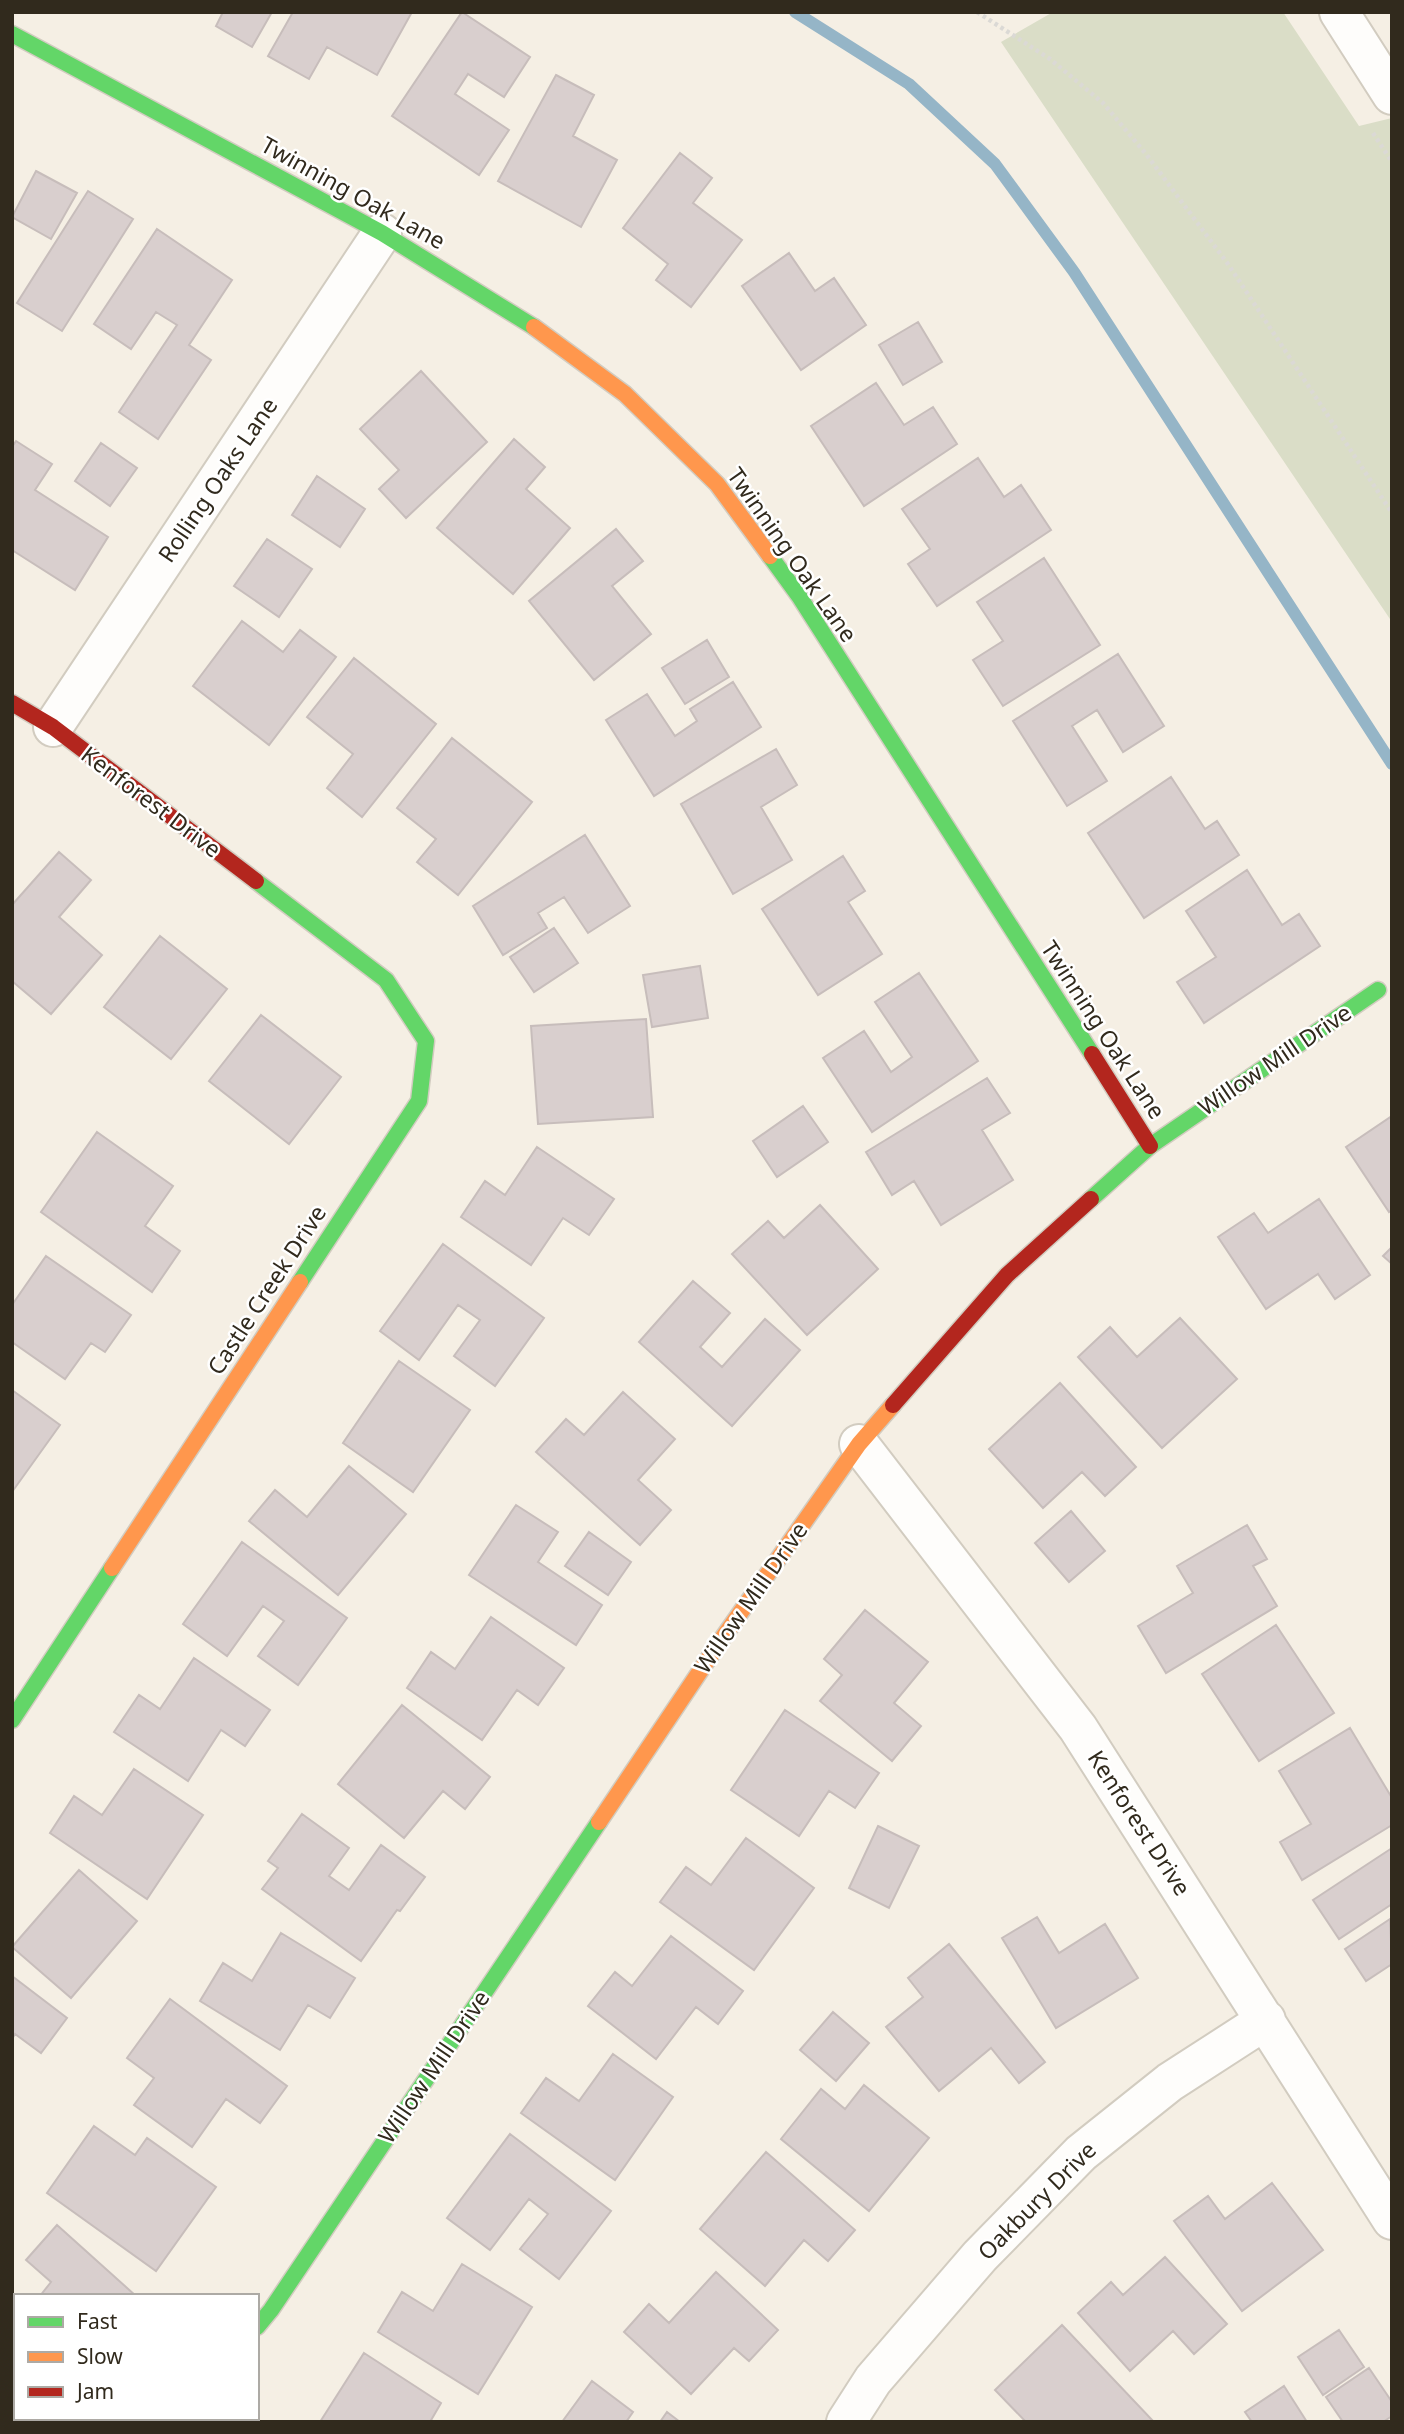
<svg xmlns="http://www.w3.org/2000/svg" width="1404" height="2434" viewBox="0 0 1404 2434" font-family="'Noto Sans',sans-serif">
<rect width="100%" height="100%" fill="#f5efe4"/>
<path fill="#daddc7" d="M1053 12H1283L1359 126 1392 118V622L1001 42Z"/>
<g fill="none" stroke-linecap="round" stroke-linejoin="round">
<path stroke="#95b5c7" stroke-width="12" d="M795 12 909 84 995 164 1074 272 1392 764"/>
</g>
<path fill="#d9cfce" stroke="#c7bdbb" stroke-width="2" d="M223 12H272L252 47 216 26Z
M293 12H412L377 75 327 47 309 79 268 56Z
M462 12 530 57 504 97 468 74 455 94 509 130 479 175 392 116Z
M556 75 594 95 573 136 617 160 581 227 498 181Z
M680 153 712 178 693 203 742 240 691 307 656 280 668 264 623 228Z
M36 171 77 193 51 239 12 217Z
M88 191 133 219 62 331 17 303Z
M157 229 232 280 189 345 211 360 158 439 119 412 177 325 156 312 131 349 94 324Z
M789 253 815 291 834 278 866 325 801 370 742 286Z
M918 322 942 362 903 385 879 345Z
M421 371 487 442 406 518 379 489 399 470 360 429Z
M876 383 904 425 933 407 957 444 864 506 811 426Z
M514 439 545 467 526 489 570 528 513 594 437 528Z
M16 441 52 464 35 490 108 537 75 590 12 550V447Z
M101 443 137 468 110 506 75 481Z
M978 458 1004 497 1021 485 1051 530 937 606 908 564 930 549 902 509Z
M317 476 365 509 340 547 292 515Z
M616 529 643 561 612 586 651 634 594 680 529 601Z
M267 539 312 569 279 617 234 586Z
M1044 558 1100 645 1003 706 973 660 1003 641 977 602Z
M242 621 283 652 300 630 336 657 269 745 193 686Z
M707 640 729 677 685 704 662 668Z
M1118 654 1164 726 1123 752 1097 710 1072 726 1107 781 1067 806 1013 721Z
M354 658 436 724 362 817 327 788 353 754 307 717Z
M733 682 761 727 654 796 606 720 647 694 675 736 697 721 690 709Z
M452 738 532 802 458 895 417 862 436 839 397 808Z
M776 749 797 785 761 807 792 860 733 894 681 804Z
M1171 777 1205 829 1217 821 1239 855 1144 918 1088 833Z
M585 835 630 906 588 933 564 897 538 913 547 928 503 955 473 906Z
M59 852 91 880 59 917 102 955 51 1014 12 981V905Z
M843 856 865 891 848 902 882 954 818 995 762 909Z
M1247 870 1282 925 1299 914 1320 946 1204 1023 1177 982 1216 957 1186 911Z
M554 928 578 963 534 992 510 957Z
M160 936 227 989 171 1059 104 1007Z
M700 966 708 1018 652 1027 643 975Z
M919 973 978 1061 872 1132 823 1058 864 1031 891 1072 912 1057 875 1002Z
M261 1015 341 1077 289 1144 209 1081Z
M646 1019 653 1117 538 1124 531 1026Z
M987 1078 1010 1113 982 1130 1013 1180 941 1225 914 1181 892 1195 866 1152Z
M803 1106 828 1142 777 1177 753 1141Z
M1392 1116V1210L1389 1212 1346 1147Z
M97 1132 173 1186 145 1226 180 1251 152 1292 41 1212Z
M537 1147 614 1199 589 1235 563 1218 531 1265 461 1217 485 1181 505 1195Z
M1319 1199 1370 1275 1335 1299 1318 1274 1266 1309 1218 1237 1254 1213 1268 1233Z
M820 1205 878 1269 807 1335 732 1254 768 1221 784 1238Z
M443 1244 544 1318 495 1386 454 1356 480 1320 458 1305 419 1360 380 1331Z
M1392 1247V1264L1383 1256Z
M46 1256 131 1315 105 1352 91 1343 65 1379 12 1342V1305Z
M693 1281 730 1313 700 1347 722 1367 765 1319 800 1350 732 1426 639 1342Z
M1180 1318 1237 1379 1162 1448 1078 1357 1110 1327 1137 1357Z
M399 1361 470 1410 413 1492 343 1443Z
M1060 1383 1136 1467 1105 1496 1082 1472 1043 1508 989 1449Z
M12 1390 60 1425 12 1492Z
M623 1392 675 1439 638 1480 671 1510 640 1545 536 1452 566 1419 584 1435Z
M349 1466 406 1514 338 1595 249 1521 275 1490 307 1517Z
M516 1505 558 1532 538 1562 602 1605 576 1645 469 1575Z
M1071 1511 1105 1551 1069 1582 1035 1543Z
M1247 1525 1267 1559 1253 1566 1277 1606 1166 1673 1138 1626 1193 1593 1177 1566Z
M589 1532 631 1562 608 1595 565 1566Z
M242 1542 347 1618 298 1685 258 1656 284 1621 263 1606 227 1656 183 1624Z
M865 1610 928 1662 894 1703 921 1726 892 1761 820 1701 842 1675 824 1659Z
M491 1617 564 1668 538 1705 517 1690 482 1740 407 1688 431 1652 455 1669Z
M1276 1625 1334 1713 1259 1761 1202 1674Z
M194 1658 270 1710 245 1746 221 1730 188 1781 114 1732 139 1695 160 1709Z
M402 1705 490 1777 465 1809 443 1791 404 1838 338 1784Z
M785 1710 879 1773 855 1808 829 1791 799 1836 731 1790Z
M1350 1728 1392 1798V1825L1302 1880 1280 1842 1311 1824 1279 1771Z
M134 1769 203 1815 147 1899 50 1833 74 1796 102 1815Z
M302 1814 349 1848 329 1876 349 1890 381 1845 425 1877 400 1911 397 1910 361 1961 262 1889 278 1868 268 1861Z
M878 1826 919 1846 889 1908 849 1888Z
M746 1838 814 1888 754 1970 660 1902 686 1867 711 1885Z
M1392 1848V1904L1339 1939 1313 1900Z
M79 1870 137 1921 71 1998 12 1947Z
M1037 1917 1059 1953 1105 1924 1138 1978 1056 2028 1002 1938Z
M1390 1919 1392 1964 1366 1981 1345 1949Z
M281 1933 355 1978 330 2018 308 2005 280 2050 200 2001 223 1963 252 1981Z
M671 1936 743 1991 718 2024 696 2007 656 2059 588 2006 615 1972 632 1986Z
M949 1944 1045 2062 1019 2083 991 2048 939 2091 886 2027 923 1997 908 1978Z
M12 1976 67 2018 41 2053 15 2034 12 2039Z
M170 1999 287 2086 260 2123 226 2099 192 2147 134 2105 154 2078 127 2058Z
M833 2012 869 2043 836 2081 800 2050Z
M613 2054 673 2097 615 2180 521 2113 546 2078 579 2101Z
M864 2085 929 2138 869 2211 781 2139 821 2089 845 2109Z
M94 2126 135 2155 147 2138 216 2187 156 2271 47 2193Z
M510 2134 611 2211 559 2279 520 2249 548 2214 529 2199 490 2250 447 2218Z
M766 2152 855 2230 828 2261 804 2240 765 2286 700 2229Z
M1272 2183 1323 2250 1242 2311 1174 2221 1208 2196 1225 2219Z
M57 2225 136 2296H40L51 2282 26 2260Z
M1165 2257 1227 2324 1194 2354 1173 2331 1130 2371 1078 2313 1111 2282 1123 2295Z
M462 2264 532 2307 478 2394 378 2332 402 2292 433 2311Z
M716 2272 778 2330 749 2361 734 2348 691 2394 624 2332 649 2304 669 2323Z
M1062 2325 1154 2422H1026L995 2390Z
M1339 2330 1364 2367 1323 2395 1298 2357Z
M364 2353 441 2403 430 2422H320Z
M1369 2368 1392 2402V2416L1383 2422H1343L1326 2397Z
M592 2381 633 2412 626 2422H562Z
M1284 2386 1307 2422H1252L1245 2412Z
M667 2412 680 2422H660Z"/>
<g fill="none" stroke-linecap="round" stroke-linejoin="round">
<g stroke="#d2ccc0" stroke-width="42">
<path id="street" d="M1339 12 1392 95
M53 727 382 233
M859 1444 1078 1728 1392 2220
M179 2422 182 2418
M846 2422 873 2380 980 2256 1081 2153 1170 2082 1266 2020"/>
</g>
<g stroke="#d2ccc0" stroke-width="19">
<path id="fast" d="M12 34 382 233 534 327
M770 556 799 596 1092 1054
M256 881 386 980 426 1041 419 1101 300 1282
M1091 1199 1150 1146 1378 990
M12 1720 112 1568
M257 2327 271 2310 599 1822"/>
</g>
<g stroke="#d2ccc0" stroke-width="19">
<path id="slow" d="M534 327 625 394 717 484 770 556
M112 1568 300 1282
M599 1822 717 1646 859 1444 893 1405"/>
</g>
<g stroke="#d2ccc0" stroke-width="19">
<path id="jam" d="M12 703 53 727 256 881
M1092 1054 1150 1146
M893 1405 1007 1275 1091 1199"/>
</g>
<path stroke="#dbd9d5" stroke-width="4.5" stroke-dasharray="3.5 3.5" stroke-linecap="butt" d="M977 12 1050 59 1103 103 1146 154 1228 264 1392 513
M1373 133 1392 162"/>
<use href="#street" stroke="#fefdfb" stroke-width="38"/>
<use href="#fast" stroke="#63d668" stroke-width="16"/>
<use href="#slow" stroke="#ff974d" stroke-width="16"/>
<use href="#jam" stroke="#b3261e" stroke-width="16"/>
</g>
<g text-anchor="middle" stroke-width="5" stroke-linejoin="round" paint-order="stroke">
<g font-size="23" fill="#312a1d" stroke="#fff">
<text transform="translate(353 193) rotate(29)" y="8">Twinning Oak Lane</text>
<text transform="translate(218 480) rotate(-56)" y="8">Rolling Oaks Lane</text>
<text transform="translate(792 555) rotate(55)" y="8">Twinning Oak Lane</text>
<text transform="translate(151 802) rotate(37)" y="8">Kenforest Drive</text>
<text transform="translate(1103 1030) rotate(57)" y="8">Twinning Oak Lane</text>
<text transform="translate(1275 1060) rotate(-34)" y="8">Willow Mill Drive</text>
<text transform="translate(267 1290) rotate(-57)" y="8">Castle Creek Drive</text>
<text transform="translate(751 1598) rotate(-55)" y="8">Willow Mill Drive</text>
<text transform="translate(1139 1823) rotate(57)" y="8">Kenforest Drive</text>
<text transform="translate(434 2067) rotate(-56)" y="8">Willow Mill Drive</text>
<text transform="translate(1037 2201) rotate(-45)" y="8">Oakbury Drive</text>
</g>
</g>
<rect width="1404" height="2434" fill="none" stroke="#312a1d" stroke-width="28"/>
<rect x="14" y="2294" width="245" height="126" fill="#ffffff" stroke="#adaaa5" stroke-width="2"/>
<rect x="28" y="2317" width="35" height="10" fill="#63d668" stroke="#adaaa5" stroke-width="2"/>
<text x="77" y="2329" font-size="21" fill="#312a1d">Fast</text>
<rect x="28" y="2352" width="35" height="10" fill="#ff974d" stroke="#adaaa5" stroke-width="2"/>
<text x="77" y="2364" font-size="21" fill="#312a1d">Slow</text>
<rect x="28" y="2387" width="35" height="10" fill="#b3261e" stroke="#adaaa5" stroke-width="2"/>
<text x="77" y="2399" font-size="21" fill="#312a1d">Jam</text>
</svg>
